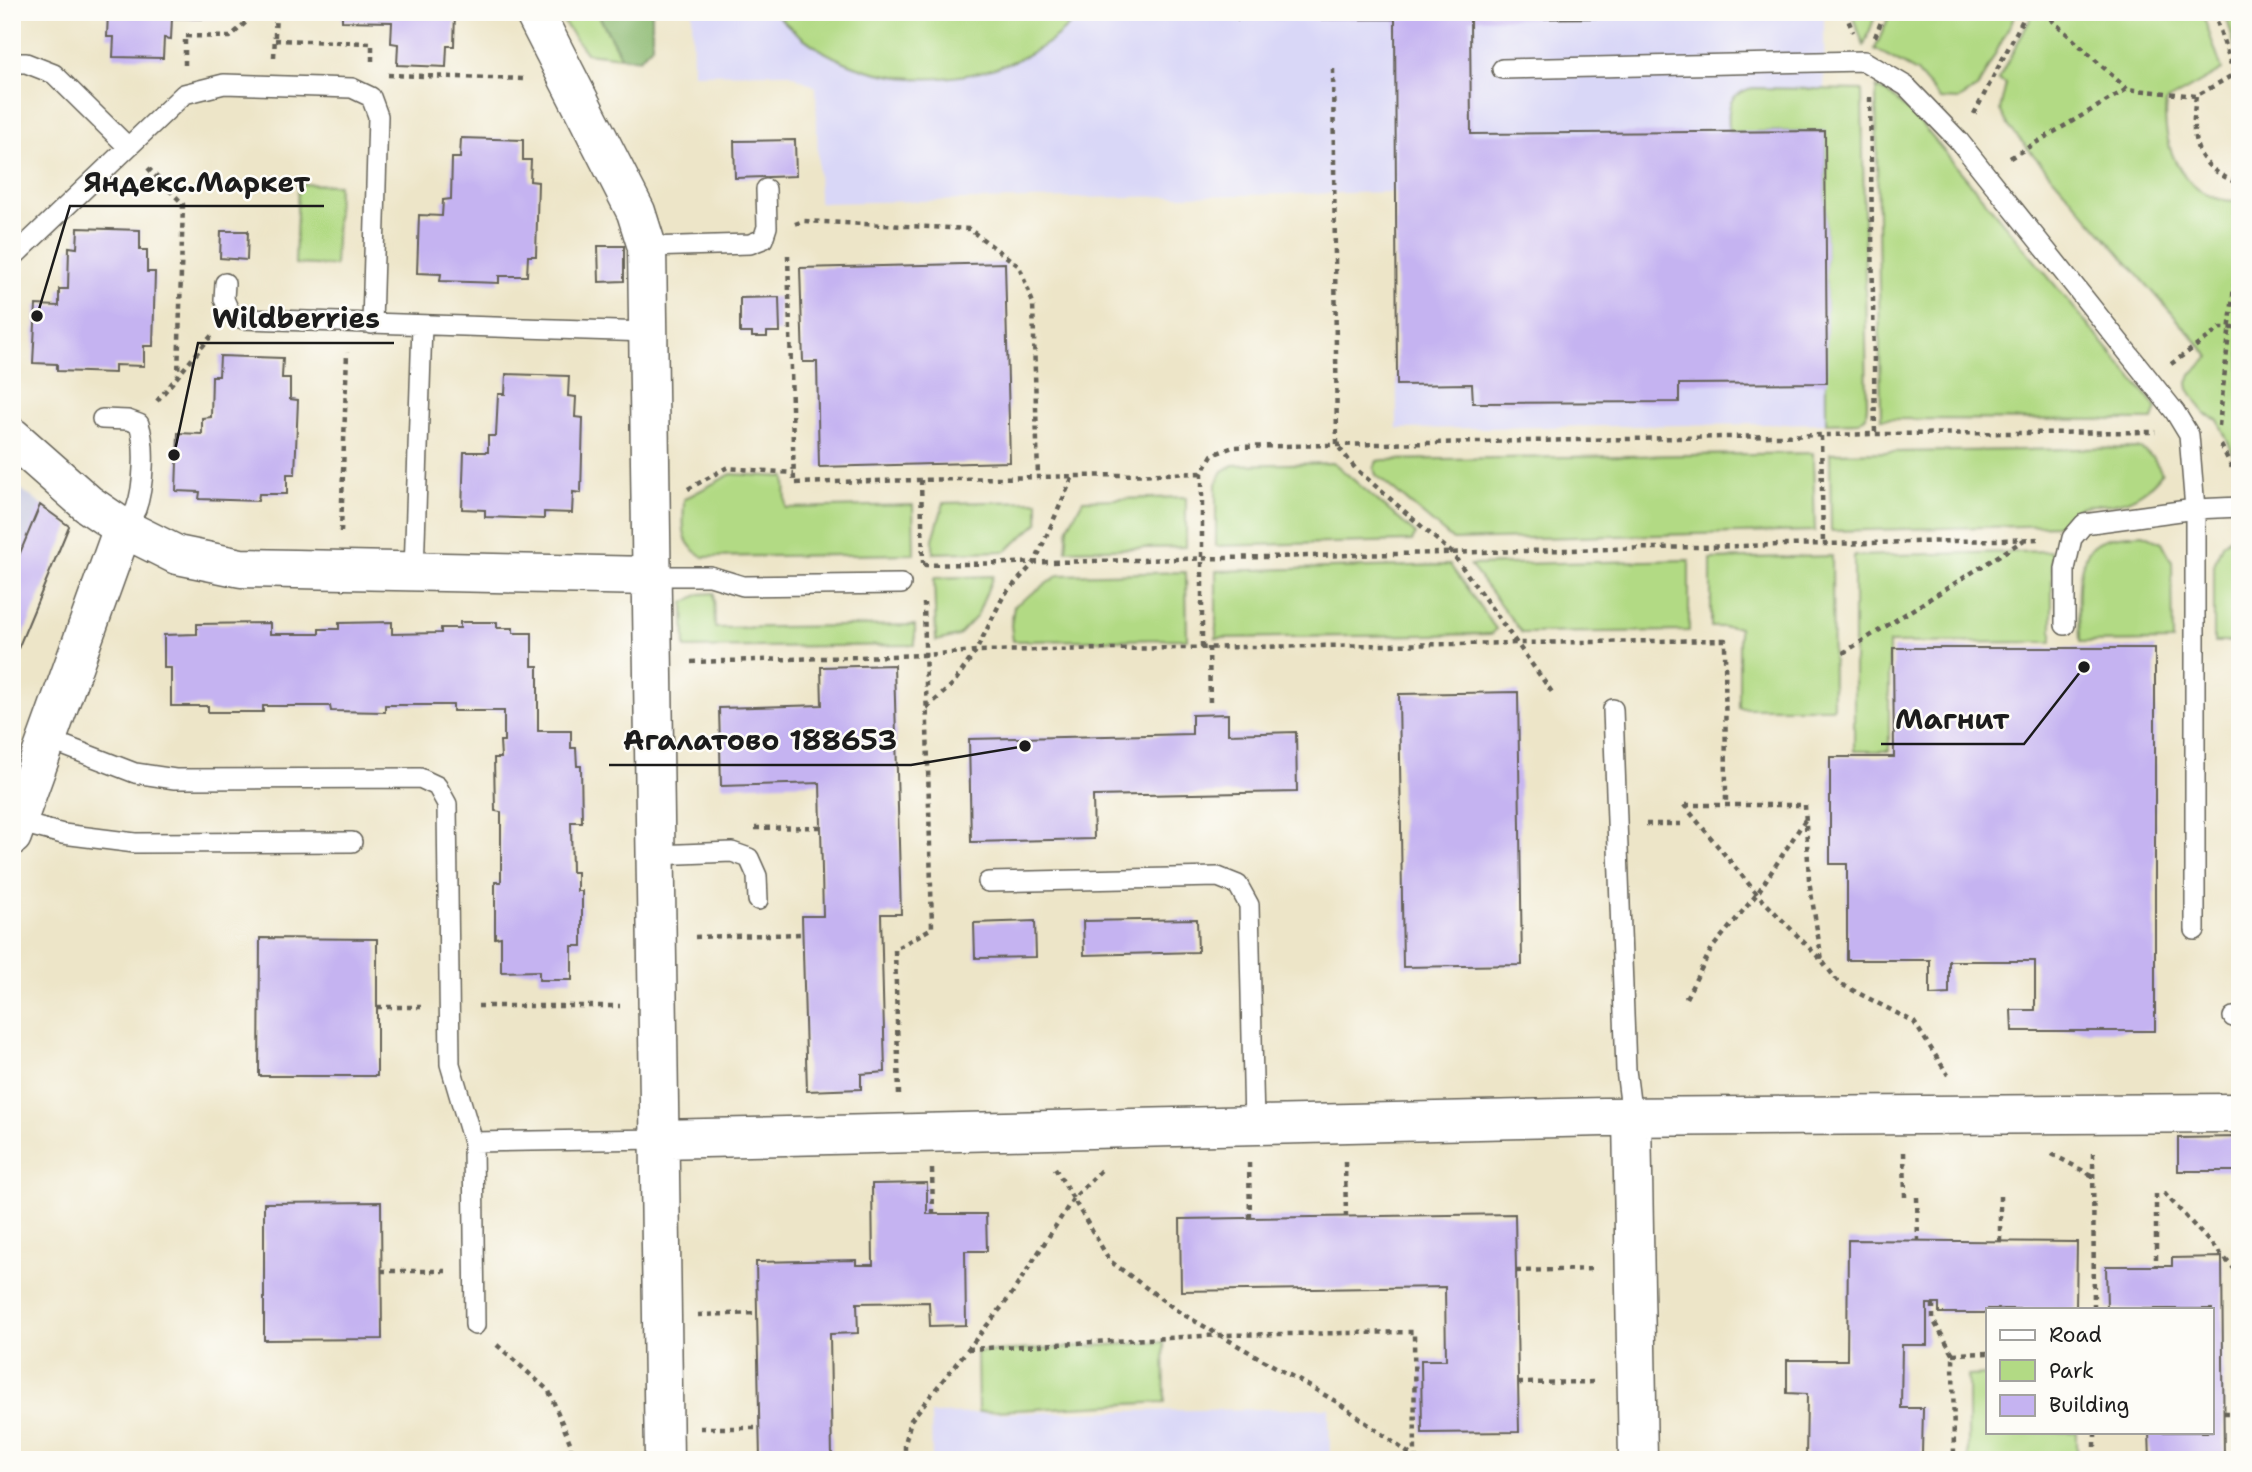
<svg xmlns="http://www.w3.org/2000/svg" width="2252" height="1472" viewBox="0 0 2252 1472" font-family="'Shantell Sans',sans-serif">
<rect width="100%" height="100%" fill="#fdfcf7"/>
<filter id="ink" filterUnits="userSpaceOnUse"><feTurbulence type="fractalNoise" baseFrequency=".0143" numOctaves="2"/><feDisplacementMap in="SourceGraphic" scale="14" xChannelSelector="R" yChannelSelector="G"/><feConvolveMatrix kernelMatrix="1 2 1 2 8 2 1 2 1" color-interpolation-filters="sRGB"/></filter>
<filter id="wash" filterUnits="userSpaceOnUse"><feTurbulence type="fractalNoise" baseFrequency=".00686" numOctaves="4" result="noise"/><feDisplacementMap in="SourceGraphic" scale="28" xChannelSelector="R" yChannelSelector="G"/><feGaussianBlur stdDeviation="1.57" result="paint"/><feColorMatrix in="noise" values="0 0 0 0 0 0 0 0 0 0 0 0 0 0 0 0 0 1.4 0 .05"/><feComposite in="paint" operator="in"/></filter>
<g filter="url(#wash)">
<rect width="100%" height="100%" fill="#ede5c8"/>
<path fill="#d9d7f7" d="M692 12H1824L1826 423 1397 429 1396 192 819 203 816 87 788 73 693 74Z
M1329 1408 1330 1460H932L931 1414Z"/>
<path fill="#c0c2dd" d="M12 482 69 526 12 663Z"/>
<path fill="#b2da84" stroke="#677b50" stroke-width="2" d="M556 12H597L621 57 586 53Z
M774 12H1083C1074 21 1065 30 1055 38 993 83 904 92 834 57 811 46 792 30 774 12Z
M1851 12H2017L1978 87 1958 100 1940 99 1917 72 1875 49 1888 19 1876 14 1864 46Z
M2034 12H2202L2222 70 2166 102C2160 149 2186 204 2240 201V463L2237 462 2218 420 2205 414 2189 389 2188 383 2191 374 2210 357 2009 127 2000 110 2006 84 1998 80Z
M2225 12H2240L2239 61Z
M1753 88 1862 90 1867 404 1866 416 1859 422 1826 423 1825 131 1729 132C1728 108 1726 94 1753 88Z
M1876 88 1887 92 1918 120 2157 408 2153 420 1881 419Z
M298 184 338 185 335 266 295 264Z
M2140 448 2154 459 2162 473C2149 489 2136 499 2116 503 2101 507 2084 501 2072 512 2068 515 2064 521 2061 525L1831 531 1830 453Z
M1813 453 1815 531 1453 540 1376 475 1374 468 1377 461 1383 460Z
M1334 463 1416 534 1412 541 1216 546V484L1222 472 1233 465Z
M731 474 785 477 786 508 913 505 914 554 703 557C678 542 684 526 684 499Z
M1186 497V547L1066 550 1068 527 1083 500Z
M1038 501V523L1006 551 933 553V539L944 503Z
M2240 529V642H2214V565L2222 544Z
M2143 534 2162 542 2172 561 2173 641 2080 642C2080 613 2069 548 2106 539 2117 535 2131 535 2143 534Z
M2052 551V642L1889 643V751H1854V556Z
M1832 556 1833 708H1739V627H1711V559Z
M1689 560V631L1522 633 1470 565Z
M1450 565 1496 629 1492 634 1216 638V571Z
M1186 572 1187 639 1013 641 1011 625 1014 606 1059 575Z
M993 576 977 616 958 636 936 641 934 578Z
M714 593 715 628 915 625V645L685 648 684 603 700 594Z
M1164 1342 1165 1402 978 1412 977 1352Z
M1988 1375V1432H2077V1460H1968V1376Z"/>
<path fill="#8dba72" stroke="#546b47" stroke-width="2" d="M597 12H652V46L639 59 621 57Z"/>
<g id="blocks">
<path fill="#c5b3f1" d="M108 12H220V19L172 18 171 39 164 38 163 58 113 57 114 37H107Z
M342 12H455L454 46H447L446 67 397 65 398 44 391 43 392 22 342 21Z
M1238 12H1612V18L1470 19 1471 134 1825 131 1827 383 1679 384V402L1473 403 1472 384 1397 385 1395 19 1238 20Z
M12 113H20L19 162H12Z
M461 138 523 140V160H531L530 181 538 182 536 256H528L527 276H499V283L440 281 441 274 417 273 419 215 442 216 443 200 451 199 452 158H460Z
M795 140 796 176 735 178 734 141Z
M78 228 140 230V250H147V272H155L153 346H144V366L115 365V373L57 371V364L33 363 36 305 59 306V289H68L69 247 77 248Z
M221 231H248L247 260 220 258Z
M598 246H624V281L599 282Z
M1005 263 1010 462 819 467 817 362H803L800 268Z
M779 297 780 332H767V337H752V333H740V298Z
M220 356 283 358 282 378H290V399L298 400 295 474H287V494H259L258 501 199 499 200 492 176 491 178 433 202 434V418L211 417 212 376H219Z
M506 374 569 376 568 396 576 397 575 417 583 418 581 493 573 492 572 513 544 512V519L485 517V510L462 509 464 452H488V436H496L498 394H505Z
M40 505 69 526 12 663V572Z
M392 622V634L441 633V628H460V622H497V628H513V633H532V666H538V731H571V748H576L577 766H581L582 822H571L572 872H577V891H582V946H572V980H539V971L501 972V937L495 938V882H501V812L495 811 494 758H501L500 741H504V711H453V705H385V712L331 711 330 706H263V712H208V706H171V668H164V635L197 634V624L270 623V634H319V629H339V623Z
M1893 648H2155V1031H2012L2011 1010H2035V961H1949V994L1930 995V960H1847V864H1830V757H1894Z
M894 665 901 914H881L885 1072 861 1074V1089L807 1091 802 916H823L820 783 721 786 719 708 822 705 821 667Z
M1518 692 1522 965 1403 967 1399 694Z
M1228 714V734L1296 732 1297 792 1093 796 1094 839 971 842 969 739 1192 734V715Z
M1197 919 1198 952 1084 955 1083 921Z
M1035 921 1036 957 975 958 974 923Z
M260 938 377 939V1076H259Z
M2238 1137V1171H2178V1138Z
M927 1183V1214H986L987 1251H965L966 1325 930 1326 929 1302 857 1303 858 1333 830 1334 832 1460H760L756 1262 856 1260V1265H873L872 1184Z
M381 1202 382 1339 264 1340V1203Z
M1515 1214 1519 1432 1422 1433 1421 1360H1446L1445 1287 1181 1291 1180 1219Z
M1848 1240 2077 1242 2076 1309H1988V1313H1939V1304H1927V1345H1902L1901 1408H1923L1922 1454H1848V1460H1806L1807 1394 1787 1393V1360H1847Z
M2222 1257 2224 1460H2150L2149 1432H2212V1309H2107L2106 1266H2172V1258Z"/>
</g>
</g>
<g filter="url(#ink)">
<use href="#blocks" fill-opacity="0" stroke="#656258" stroke-width="2"/>
<g fill="none" stroke-linecap="round" stroke-linejoin="round">
<g stroke="#656258" stroke-width="22">
<path id="service" d="M12 63H26L54 74 128 147
M1502 69 1864 61 1906 86 1959 141 2175 412 2189 435 2195 509V930
M647 247 750 244 763 239 767 227 766 189
M12 258 184 94 224 84 352 88 371 97 378 116 372 324
M225 283 224 299 230 313 243 319 648 332
M102 419 128 420 139 424C146 445 144 487 136 509 133 515 127 522 123 528
M414 572 422 325
M652 576H710L743 586 901 584
M2065 625V569L2072 538 2084 524 2195 509 2240 507
M1613 709 1626 1070 1632 1117
M47 739 135 773 175 779 420 778 437 786 447 804 450 1064 473 1142 475 1325
M17 822 63 834 135 843 352 842
M656 855 732 852 749 858 757 876 758 900
M988 882 1218 877 1238 885 1249 905 1254 1125
M2233 1017 2240 1018
M473 1142 660 1139"/>
</g>
<g stroke="#656258" stroke-width="41">
<path id="minor" d="M534 12 636 212 647 247 664 1460
M12 437 88 504 123 528 177 555 241 568 652 576
M12 836 123 528
M1632 1117 1638 1460
M660 1139 1604 1117 2240 1113"/>
</g>
<path stroke="#656258" stroke-width="4.5" stroke-dasharray="5 5" stroke-linecap="butt" d="M1845 12 1853 32
M2043 12 2127 89
M2214 12 2234 74
M1875 37 1885 12
M275 40 372 43V65
M274 57 276 12
M185 65V36L230 37 257 12
M1333 69 1337 445 1355 468 1452 553 1554 695
M388 75 526 79
M2196 96C2190 141 2194 166 2240 184
M1870 97 1875 434
M1974 114 2027 12
M2010 158 2127 89 2196 96 2240 71
M148 168 183 204 178 376
M795 224 803 221 969 229 1019 266 1033 303 1038 477
M788 255 794 483 1202 473
M2171 364 2221 328H2240
M157 401 212 335
M2219 426 2240 230
M1821 436 1823 544
M2221 445 2232 468 2240 471
M921 480 923 563
M688 489 726 468 794 473
M341 532 347 352
M923 565 2041 539
M1202 647V473L1212 455 1233 447 1875 434 2156 432
M1209 647 1210 703
M1843 653 2024 540
M691 662 925 655 976 651 1725 640 1726 805
M927 708 953 684 976 651 1004 595 1035 562 1073 476
M1684 805 1757 894 1823 962 1839 983 1914 1022 1948 1075
M1685 805H1805L1809 880 1822 961
M1646 824H1684
M755 828 821 827
M695 937 803 934
M1686 998 1712 948 1757 894 1805 820
M478 1006H620
M377 1007H421
M899 1095 895 949 932 928 924 603
M1904 1152 1905 1197
M2093 1153 2094 1309
M2052 1154 2093 1176
M1345 1162 1346 1217
M1249 1163 1250 1218
M1055 1168 1110 1261 1179 1312 1337 1402 1418 1460
M932 1169 933 1214
M2164 1193 2240 1275
M2156 1194V1265
M1917 1197 1918 1241
M2000 1241V1196
M381 1271H447
M1516 1271 1596 1269
M1933 1304V1320L1953 1354 1954 1460
M698 1315 757 1313
M497 1345 549 1391 571 1445V1460
M968 1349 1220 1335 1414 1332 1415 1458
M1953 1354 1988 1353
M1518 1383 1598 1382
M2223 1413H2240
M700 1428H759
M2095 1432V1460
M905 1460V1444L911 1420 1009 1298 1073 1199 1104 1167
M1858 1460V1454"/>
<use href="#service" stroke="#fff" stroke-width="19"/>
<use href="#minor" stroke="#fff" stroke-width="38"/>
</g>
</g>
<path fill="none" stroke="#1c1c1c" stroke-width="2.5" d="M37 316L70 206H324M174 455L198 343H394M2084 667L2024 744H1881M1025 746L911 765H609"/>
<g fill="#1c1c1c" stroke="#fdfcf7" stroke-width="2.5">
<circle cx="37" cy="316" r="7"/>
<circle cx="174" cy="455" r="7"/>
<circle cx="2084" cy="667" r="7"/>
<circle cx="1025" cy="746" r="7"/>
</g>
<g font-size="28" text-anchor="middle" font-weight="bold" fill="#1c1c1c" stroke="#fdfcf7" stroke-width="5" stroke-linejoin="round" paint-order="stroke">
<text x="197" y="192">Яндекс.Маркет</text>
<text x="296" y="328">Wildberries</text>
<text x="1952" y="729">Магнит</text>
<text x="760" y="750">Агалатово 188653</text>
</g>
<rect width="2252" height="1472" fill="none" stroke="#fdfcf7" stroke-width="42"/>
<rect x="1986" y="1308" width="228" height="126" fill="#fdfcf7" stroke="#a3a29f" stroke-width="2"/>
<rect x="2000" y="1330" width="35" height="10" fill="#ffffff" stroke="#a3a29f" stroke-width="2"/>
<text x="2049" y="1342" font-size="21" fill="#1c1c1c">Road</text>
<rect x="2000" y="1360" width="35" height="21" fill="#b2da84" stroke="#a3a29f" stroke-width="2"/>
<text x="2049" y="1378" font-size="21" fill="#1c1c1c">Park</text>
<rect x="2000" y="1395" width="35" height="21" fill="#c5b3f1" stroke="#a3a29f" stroke-width="2"/>
<text x="2049" y="1412" font-size="21" fill="#1c1c1c">Building</text>
</svg>
